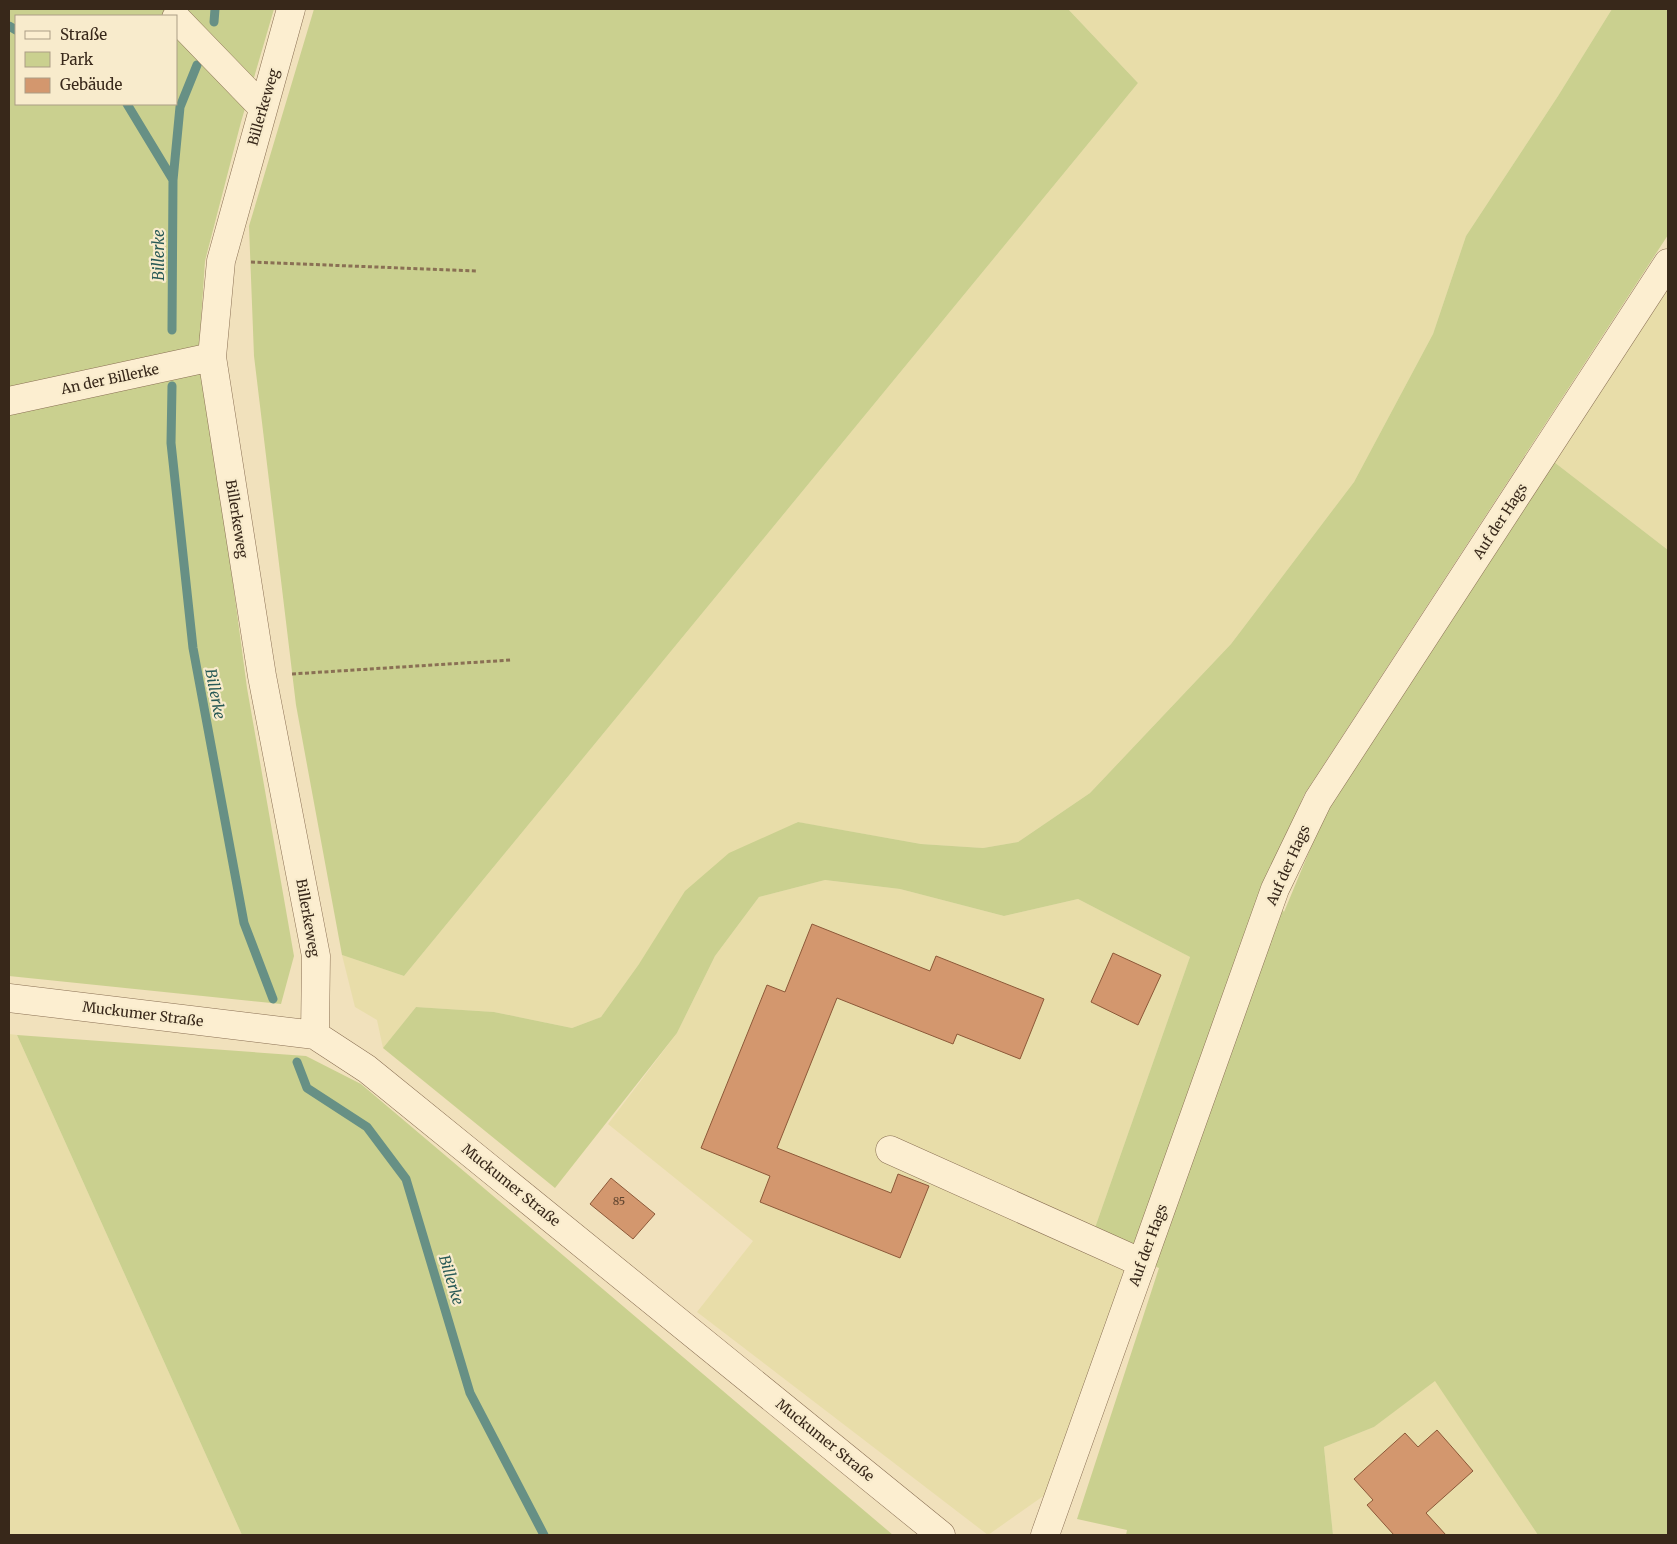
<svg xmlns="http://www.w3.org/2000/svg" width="1677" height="1544" viewBox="0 0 1677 1544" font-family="Merriweather,serif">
<rect width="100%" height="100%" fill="#f1e1bc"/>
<path fill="#e8dda9" d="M1068 9H1612L1558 96 1466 236 1433 334 1354 482 1231 644 1090 793 1018 842 983 848 921 844 797 822 639 964 601 1017 572 1028 494 1012 416 1007 383 1048 377 1020 355 1007 342 955 404 976 1138 83Z
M1668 289V550L1554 462Z
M825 880 900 889 1004 916 1078 899 1190 957 1090 1242 1135 1258 1049 1492 988 1535 697 1312 753 1241 608 1124 677 1033 715 956 759 897Z
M9 1034 17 1035 242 1535H9Z
M1435 1380 1538 1535H1333L1324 1447 1374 1427Z"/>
<path fill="#cad08f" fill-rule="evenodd" d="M9 9H274L241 122 205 261 200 336 247 688 294 956 281 1004 9 976ZM16 16H176V104H16Z
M314 9H1068L1138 83 404 976 342 955 296 705 254 356 249 226Z
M1612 9H1668V235L1304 795 1265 885 1284 912 1326 811 1554 462 1668 550V1535H1538L1435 1381 1374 1427 1324 1447 1333 1535H1126L1127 1530 1077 1519 1159 1268 1090 1242 1190 957 1078 899 1004 916 900 889 825 880 759 897 715 956 677 1033 555 1188 383 1048 416 1007 494 1012 572 1028 601 1017 639 964 685 891 729 853 798 822 921 844 983 848 1018 842 1090 793 1231 644 1354 482 1433 334 1466 236 1558 96Z
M17 1035 306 1056 361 1084 893 1535H242Z"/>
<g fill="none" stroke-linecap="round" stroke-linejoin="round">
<path stroke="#679085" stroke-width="9" d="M214 22 215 9
M9 26 16 30
M127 104 173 180 172 330
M173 180 180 107 197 65
M172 386 171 443 193 648 244 923 273 999
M297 1062 307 1088 367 1127 406 1179 470 1393 544 1535"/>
</g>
<path fill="#d3976e" stroke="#8c5838" d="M812 924 930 971 936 956 1044 999 1020 1059 957 1034 953 1044 837 998 777 1148 891 1193 898 1174 929 1186 900 1258 760 1202 770 1176 701 1148 767 985 785 992Z
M1113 953 1161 975 1138 1025 1091 1002Z
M611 1178 655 1214 633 1239 590 1204Z
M1437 1430 1473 1471 1426 1513 1446 1535H1394L1367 1505 1373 1500 1354 1479 1405 1433 1418 1447Z"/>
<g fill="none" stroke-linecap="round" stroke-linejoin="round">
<g stroke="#8a7054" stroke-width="29">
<path id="minor" d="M291 9 221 261 212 357 262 676 316 956 315 1035
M176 18 263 108
M9 401 212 357
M9 998 315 1035 367 1069 941 1535
M890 1150 1142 1263
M1045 1535 1275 889 1318 800 1668 263"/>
</g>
<path stroke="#8a7054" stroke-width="3" stroke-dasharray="4 2.5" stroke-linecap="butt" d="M251 262 476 271
M292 674 511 660"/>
<use href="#minor" stroke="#fceed0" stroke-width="28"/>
</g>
<g text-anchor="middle" stroke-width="4.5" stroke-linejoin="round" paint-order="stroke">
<g font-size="11" fill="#5f442f">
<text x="619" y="1205">85</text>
</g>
<g font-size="14" fill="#38281a" stroke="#f8ebcc">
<text transform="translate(263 107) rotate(-74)" y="5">Billerkeweg</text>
<text transform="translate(110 379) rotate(-12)" y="5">An der Billerke</text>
<text transform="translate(237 519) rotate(81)" y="5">Billerkeweg</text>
<text transform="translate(1500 521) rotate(-57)" y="5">Auf der Hags</text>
<text transform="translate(1288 865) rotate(-66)" y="5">Auf der Hags</text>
<text transform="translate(308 918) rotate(80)" y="5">Billerkeweg</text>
<text transform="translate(143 1014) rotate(7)" y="5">Muckumer Straße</text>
<text transform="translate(511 1185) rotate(39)" y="5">Muckumer Straße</text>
<text transform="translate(1148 1245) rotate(-70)" y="5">Auf der Hags</text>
<text transform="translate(825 1440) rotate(39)" y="5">Muckumer Straße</text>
</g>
<g font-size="15" font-style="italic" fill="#285956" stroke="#f8ebcc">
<text transform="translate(159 255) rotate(-90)" y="5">Billerke</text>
<text transform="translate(215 694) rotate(79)" y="5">Billerke</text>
<text transform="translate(451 1280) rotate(73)" y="5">Billerke</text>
</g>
</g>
<rect width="1677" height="1544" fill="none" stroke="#38281a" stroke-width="20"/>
<rect x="15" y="15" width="162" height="90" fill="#f8ebcc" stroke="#ab9d85"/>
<rect x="25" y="31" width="25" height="8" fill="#fceed0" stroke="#ab9d85"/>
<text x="60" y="40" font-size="15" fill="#38281a">Straße</text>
<rect x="25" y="52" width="25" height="15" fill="#cad08f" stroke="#ab9d85"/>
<text x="60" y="65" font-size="15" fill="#38281a">Park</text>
<rect x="25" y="78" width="25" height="15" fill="#d3976e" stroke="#ab9d85"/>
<text x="60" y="90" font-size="15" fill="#38281a">Gebäude</text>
</svg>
